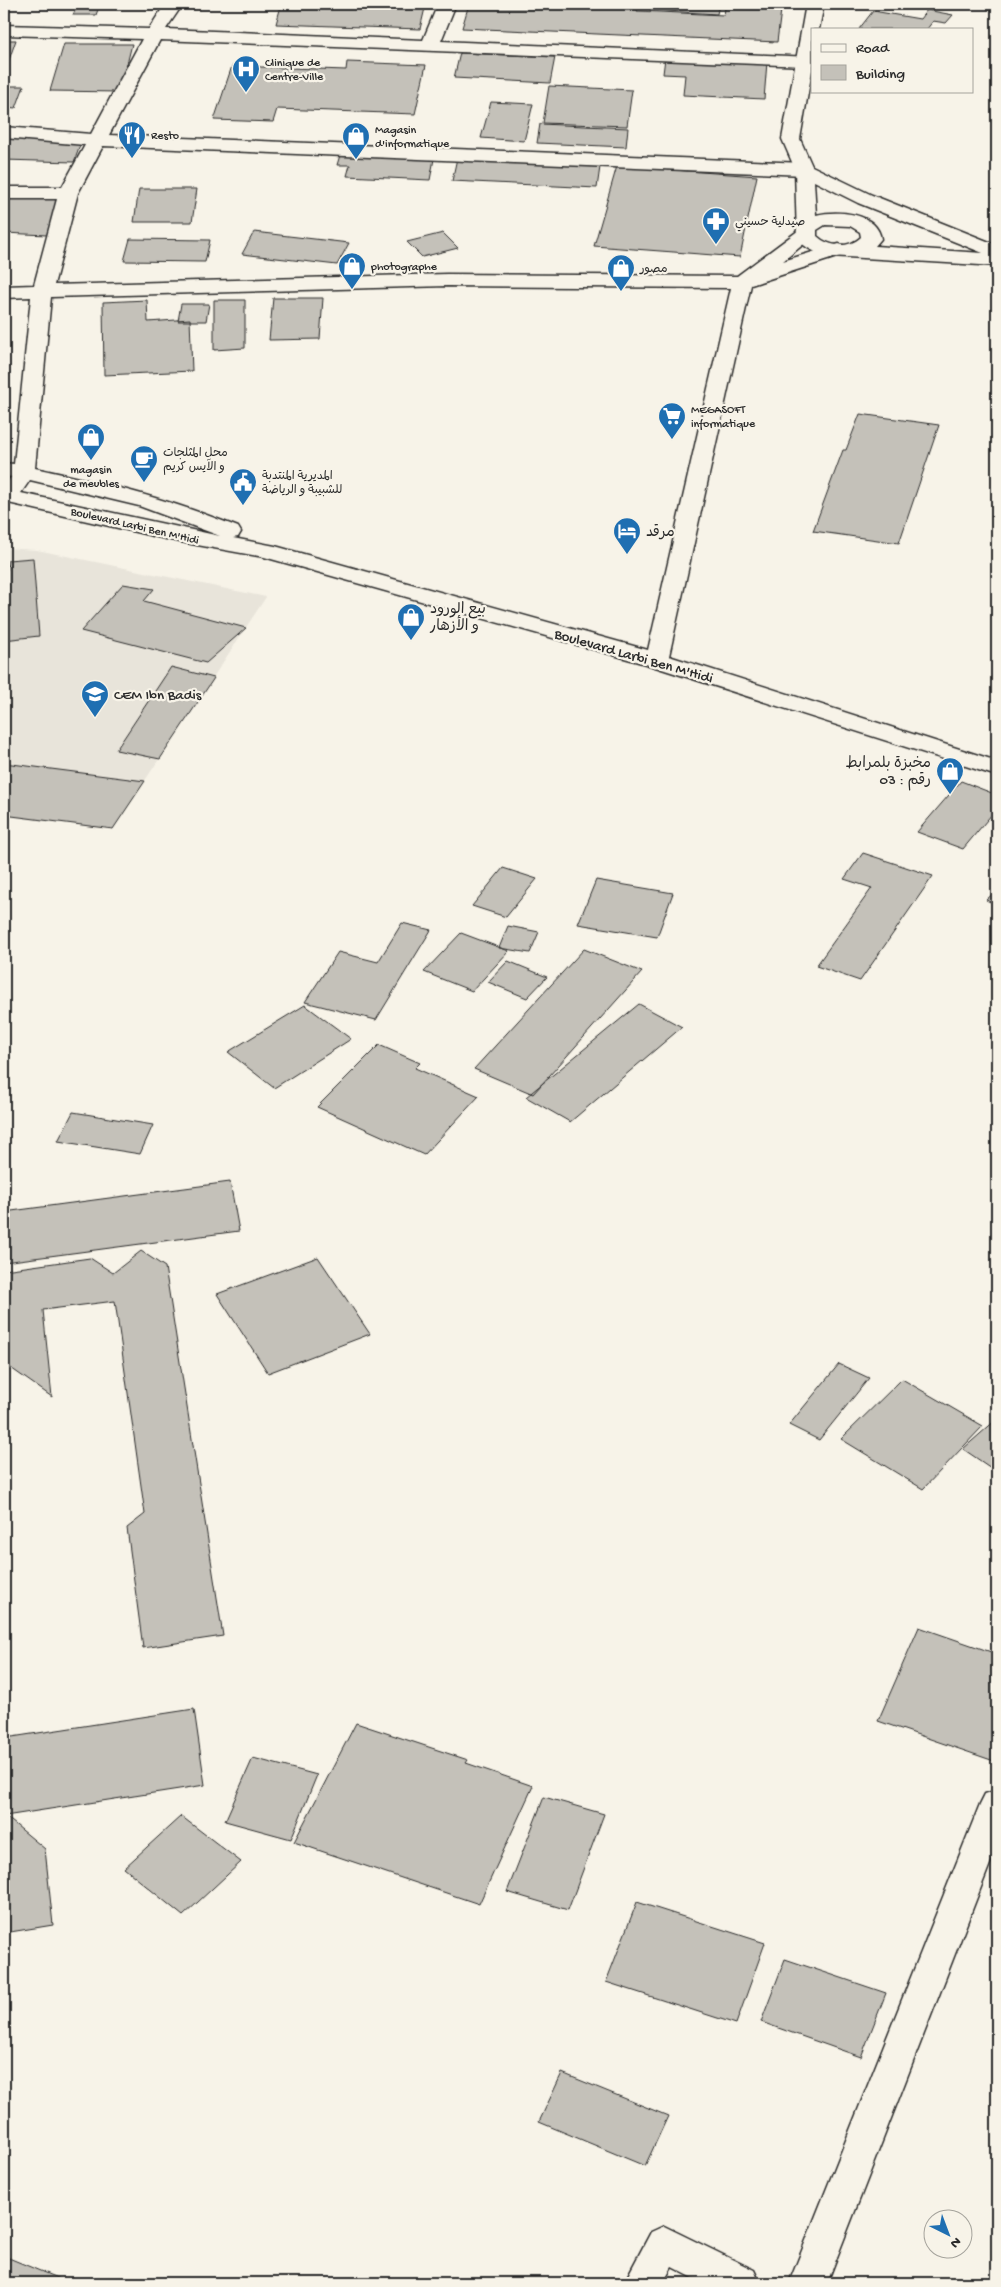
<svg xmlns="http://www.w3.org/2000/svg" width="1001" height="2287" viewBox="0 0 1001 2287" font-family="'Gochi Hand','Playpen Sans Arabic',sans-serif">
<rect width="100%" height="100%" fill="#f7f3e8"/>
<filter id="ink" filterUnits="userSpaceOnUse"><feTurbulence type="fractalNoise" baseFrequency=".02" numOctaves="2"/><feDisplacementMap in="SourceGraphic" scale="10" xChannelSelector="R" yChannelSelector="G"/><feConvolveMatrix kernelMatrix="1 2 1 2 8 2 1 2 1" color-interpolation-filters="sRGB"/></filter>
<g filter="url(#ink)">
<path fill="#e8e4da" d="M4 548 37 550 266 597 113 829 4 816Z"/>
<path fill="#c4c1b9" stroke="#2b2b2b" d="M78 4H100L96 15H73Z
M235 4H302L425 8 420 29 276 24 281 6Z
M469 4H639L637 11 724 15 725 8 781 10 777 42 462 28Z
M651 4H772V7L719 4 717 14 650 10Z
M927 10 953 15 946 23 933 21 927 29H859L873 11 920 19Z
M4 40H16L4 74Z
M64 44H132L120 92 50 91Z
M460 53 555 57 550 83 454 78Z
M665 58 767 62 764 99 683 95 685 75 663 74Z
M347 62 426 65 415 114 277 109 273 122 214 120 232 66 346 70Z
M4 86H24L16 108 4 107Z
M549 86 632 90 627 126 543 123Z
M491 102 533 104 524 141 481 138Z
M540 124 628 128 626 147 537 143Z
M4 137 82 140 74 162 4 160Z
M340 155 434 159 430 180 347 176 350 165H337Z
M457 158 522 161V163L600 167 597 188 452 181Z
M617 166 757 176 740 257 594 246Z
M139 189H197L192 222H134Z
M4 193 63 195 47 235 4 233Z
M254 232 349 243 337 265 242 254Z
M443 233 458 248 422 257 407 242Z
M130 239 210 240 205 262 124 261Z
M273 298H323L320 339 269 340Z
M147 300 148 322 190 319 192 371 104 375 103 302Z
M214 300H245V348L214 350Z
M181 304H209L206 321H178Z
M860 414 939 425 899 543 813 531 843 450H846Z
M33 558 39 636 4 640V570H7L8 560Z
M123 584 154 589 144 601 246 628 206 663 81 631Z
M171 667 214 678 160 759 116 750Z
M4 763 145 781 113 829 4 815Z
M961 781 997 795V808L963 849 917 832Z
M863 853 933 876 860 981 816 966 872 888 844 879Z
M503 868 537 879 506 917 472 906Z
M596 880 673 893 657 937 578 924Z
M997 890V905L986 900Z
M402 923 431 930 376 1020 305 1002 338 952 378 962Z
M508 926 539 932 530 953 499 948Z
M461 933 509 951 472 991 424 972Z
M584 949 642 972 533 1094 474 1069Z
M508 961 547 977 527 998 488 982Z
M639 1004 682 1027 570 1122 526 1097Z
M305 1005 351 1039 274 1088 228 1052Z
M379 1045 420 1063 415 1068 479 1096 424 1155 317 1107Z
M73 1112 153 1125 140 1154 58 1141Z
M230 1182 239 1231 4 1262V1212Z
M141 1251 165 1267 223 1636 143 1648 127 1528 145 1514 115 1301 43 1310 52 1397 8 1366 5 1334H4V1270L90 1258 113 1273Z
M318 1257 370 1334 268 1373 217 1294Z
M839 1364 869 1378 819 1440 789 1425Z
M902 1379 983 1426 923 1489 841 1439Z
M997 1419V1472L963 1449Z
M919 1627 997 1654V1762L878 1721Z
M194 1709 205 1785 5 1816 45 1849 53 1925 4 1933V1731L12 1737Z
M356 1723 468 1760 466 1763 533 1786 479 1904 294 1842Z
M253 1758 317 1775 291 1839 225 1821Z
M544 1797 604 1814 568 1910 507 1892Z
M181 1816 241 1862 183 1916 124 1868Z
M637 1902 765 1943 736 2024 606 1982Z
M785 1959 886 1993 861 2057 761 2022Z
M562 2073 668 2116 645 2166 539 2122Z
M4 2256 69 2283H4Z"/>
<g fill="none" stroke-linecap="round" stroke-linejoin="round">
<g stroke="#2b2b2b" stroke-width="3">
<path id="minor" d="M165 4H183L166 29 423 40 438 4H456L441 41 811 57V65L805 66 160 40 109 135 804 163 811 165 813 169 811 173 804 175 103 146 78 193 54 285 447 274 737 276 799 230 806 228 813 230 816 234 783 261 839 244 846 246 849 250 846 254 751 285 669 656 997 761V776L649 665 264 557 175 541 4 502V487L11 477 4 475V463L14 464 31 297 4 298V286L34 285 57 199H4V187H62L85 145 4 138V127L91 134 142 39 4 35V25L149 29ZM447 286 731 288 648 650 275 546 233 538 238 537 241 532 238 527C172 500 105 483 35 468L51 297ZM30 480 139 506 220 536 21 493Z
M997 1790V1846L827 2283H789L980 1804 985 1794Z
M664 2226 754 2270 760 2283H703L672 2267 663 2283H624L651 2232Z"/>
</g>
<g stroke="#2b2b2b" stroke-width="3">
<path id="major" d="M806 4H824L819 29H812V70L800 139 812 166 872 195 997 245V266L830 256C817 253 805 249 797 238L795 169 782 139ZM814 181 858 203 983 253 875 246 881 239C877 212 837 210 816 215ZM825 225 850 226 860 232 861 237C848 249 829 247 817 236V230Z"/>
</g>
<use href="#minor" fill="#f7f3e8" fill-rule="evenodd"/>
<use href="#major" fill="#f7f3e8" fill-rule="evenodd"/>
</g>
</g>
<defs>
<g id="hospital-pin" transform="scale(1.4375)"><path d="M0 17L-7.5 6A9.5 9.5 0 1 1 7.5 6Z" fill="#1f6fb2" stroke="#f7f3e8"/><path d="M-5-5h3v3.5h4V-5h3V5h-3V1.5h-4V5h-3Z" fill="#fff"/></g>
<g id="restaurant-pin" transform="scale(1.4375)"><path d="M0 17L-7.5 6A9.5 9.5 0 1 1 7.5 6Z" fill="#1f6fb2" stroke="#f7f3e8"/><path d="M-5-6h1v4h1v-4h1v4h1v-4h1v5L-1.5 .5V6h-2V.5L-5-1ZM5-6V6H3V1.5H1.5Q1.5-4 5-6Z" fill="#fff"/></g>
<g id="shop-pin" transform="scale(1.4375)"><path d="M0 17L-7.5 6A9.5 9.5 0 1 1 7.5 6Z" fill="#1f6fb2" stroke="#f7f3e8"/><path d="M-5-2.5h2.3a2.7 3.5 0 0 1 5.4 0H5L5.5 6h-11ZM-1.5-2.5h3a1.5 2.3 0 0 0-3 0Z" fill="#fff"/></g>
<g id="pharmacy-pin" transform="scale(1.4375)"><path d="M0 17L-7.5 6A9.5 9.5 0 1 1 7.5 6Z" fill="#1f6fb2" stroke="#f7f3e8"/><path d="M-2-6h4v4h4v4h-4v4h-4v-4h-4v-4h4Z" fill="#fff"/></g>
<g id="supermarket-pin" transform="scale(1.4375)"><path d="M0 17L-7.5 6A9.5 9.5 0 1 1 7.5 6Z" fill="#1f6fb2" stroke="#f7f3e8"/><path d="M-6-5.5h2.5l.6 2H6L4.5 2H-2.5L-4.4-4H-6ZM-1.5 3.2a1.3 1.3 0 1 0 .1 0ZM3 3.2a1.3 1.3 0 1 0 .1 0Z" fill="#fff"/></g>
<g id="cafe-pin" transform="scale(1.4375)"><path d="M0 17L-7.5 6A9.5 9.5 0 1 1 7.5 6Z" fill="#1f6fb2" stroke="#f7f3e8"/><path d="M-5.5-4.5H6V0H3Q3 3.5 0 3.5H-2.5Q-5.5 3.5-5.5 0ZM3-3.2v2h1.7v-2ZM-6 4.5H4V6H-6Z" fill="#fff"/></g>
<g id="civic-pin" transform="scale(1.4375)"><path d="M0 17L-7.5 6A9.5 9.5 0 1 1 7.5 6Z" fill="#1f6fb2" stroke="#f7f3e8"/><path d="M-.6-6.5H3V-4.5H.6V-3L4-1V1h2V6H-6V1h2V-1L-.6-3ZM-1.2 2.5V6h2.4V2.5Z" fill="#fff"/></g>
<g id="hotel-pin" transform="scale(1.4375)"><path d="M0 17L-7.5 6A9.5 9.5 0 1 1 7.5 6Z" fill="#1f6fb2" stroke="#f7f3e8"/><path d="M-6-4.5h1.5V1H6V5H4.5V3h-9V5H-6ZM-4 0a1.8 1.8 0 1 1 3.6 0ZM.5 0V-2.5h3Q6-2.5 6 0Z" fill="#fff"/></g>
<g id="school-pin" transform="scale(1.4375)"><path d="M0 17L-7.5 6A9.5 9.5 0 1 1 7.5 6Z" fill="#1f6fb2" stroke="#f7f3e8"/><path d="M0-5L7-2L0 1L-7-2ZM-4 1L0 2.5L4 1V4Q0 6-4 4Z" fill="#fff"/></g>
</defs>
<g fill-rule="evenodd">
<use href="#hospital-pin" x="246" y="69"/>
<use href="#restaurant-pin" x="132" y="135"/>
<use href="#shop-pin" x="356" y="136"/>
<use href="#pharmacy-pin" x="716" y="221"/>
<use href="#shop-pin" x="352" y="266"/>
<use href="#shop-pin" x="621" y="268"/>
<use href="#supermarket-pin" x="672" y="416"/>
<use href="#shop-pin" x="91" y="437"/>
<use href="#cafe-pin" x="144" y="459"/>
<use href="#civic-pin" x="243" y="482"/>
<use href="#hotel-pin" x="627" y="531"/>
<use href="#shop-pin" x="411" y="617"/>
<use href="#school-pin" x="95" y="694"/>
<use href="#shop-pin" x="950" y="771"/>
</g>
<g text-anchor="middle" stroke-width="4.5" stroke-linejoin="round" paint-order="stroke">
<g font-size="12" fill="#2b2b2b" stroke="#f7f3e8" text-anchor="start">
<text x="265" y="66">Clinique de<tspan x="265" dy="14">Centre-Ville</tspan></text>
<text x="375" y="133">Magasin<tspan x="375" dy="14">d'informatique</tspan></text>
<text x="151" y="139">Resto</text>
<text x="735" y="225">صيدلية حسيني</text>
<text x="371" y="270">photographe</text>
<text x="640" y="272">مصور</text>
<text x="691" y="413">MEGASOFT<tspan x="691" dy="14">informatique</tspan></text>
<text x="163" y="456">محل المثلجات<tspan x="163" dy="14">و الآيس كريم</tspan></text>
<text x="91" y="473" text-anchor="middle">magasin<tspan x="91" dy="14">de meubles</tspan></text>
<text x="262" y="479">المديرية المنتدبة<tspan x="262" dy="14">للشبيبة و الرياضة</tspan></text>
</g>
<g font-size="12" fill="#2b2b2b" stroke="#f7f3e8">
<text transform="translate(135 525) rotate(13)" y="4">Boulevard Larbi Ben M'Hidi</text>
</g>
<g font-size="15" fill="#2b2b2b" stroke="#f7f3e8" text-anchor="start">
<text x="646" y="536">مرقد</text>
<text x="430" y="613">بيع الورود<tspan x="430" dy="17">و الأزهار</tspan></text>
<text x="114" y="699">CEM Ibn Badis</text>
<text x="931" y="767" text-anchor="end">مخبزة بلمرابط<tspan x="931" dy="17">رقم : 03</tspan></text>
</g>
<g font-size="15" fill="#2b2b2b" stroke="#f7f3e8">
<text transform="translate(634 655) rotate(16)" y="5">Boulevard Larbi Ben M'Hidi</text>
</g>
</g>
<rect width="1001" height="2287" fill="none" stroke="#f7f3e8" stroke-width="20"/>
<rect x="10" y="10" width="981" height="2267" fill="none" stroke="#2b2b2b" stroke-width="2" filter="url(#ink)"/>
<rect x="811" y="28" width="162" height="65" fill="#f7f3e8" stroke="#a5a39c"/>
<rect x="821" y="44" width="25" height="8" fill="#f7f3e8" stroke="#a5a39c"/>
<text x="856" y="52" font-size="15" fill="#2b2b2b">Road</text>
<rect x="821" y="65" width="25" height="15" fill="#c4c1b9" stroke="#a5a39c"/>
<text x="856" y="78" font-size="15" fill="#2b2b2b">Building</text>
<g transform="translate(948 2234) rotate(138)"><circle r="24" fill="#f7f3e8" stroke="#a5a39c"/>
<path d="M0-4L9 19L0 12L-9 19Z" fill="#1f6fb2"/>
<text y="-8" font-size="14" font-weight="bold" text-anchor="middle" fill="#2b2b2b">N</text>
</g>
</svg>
